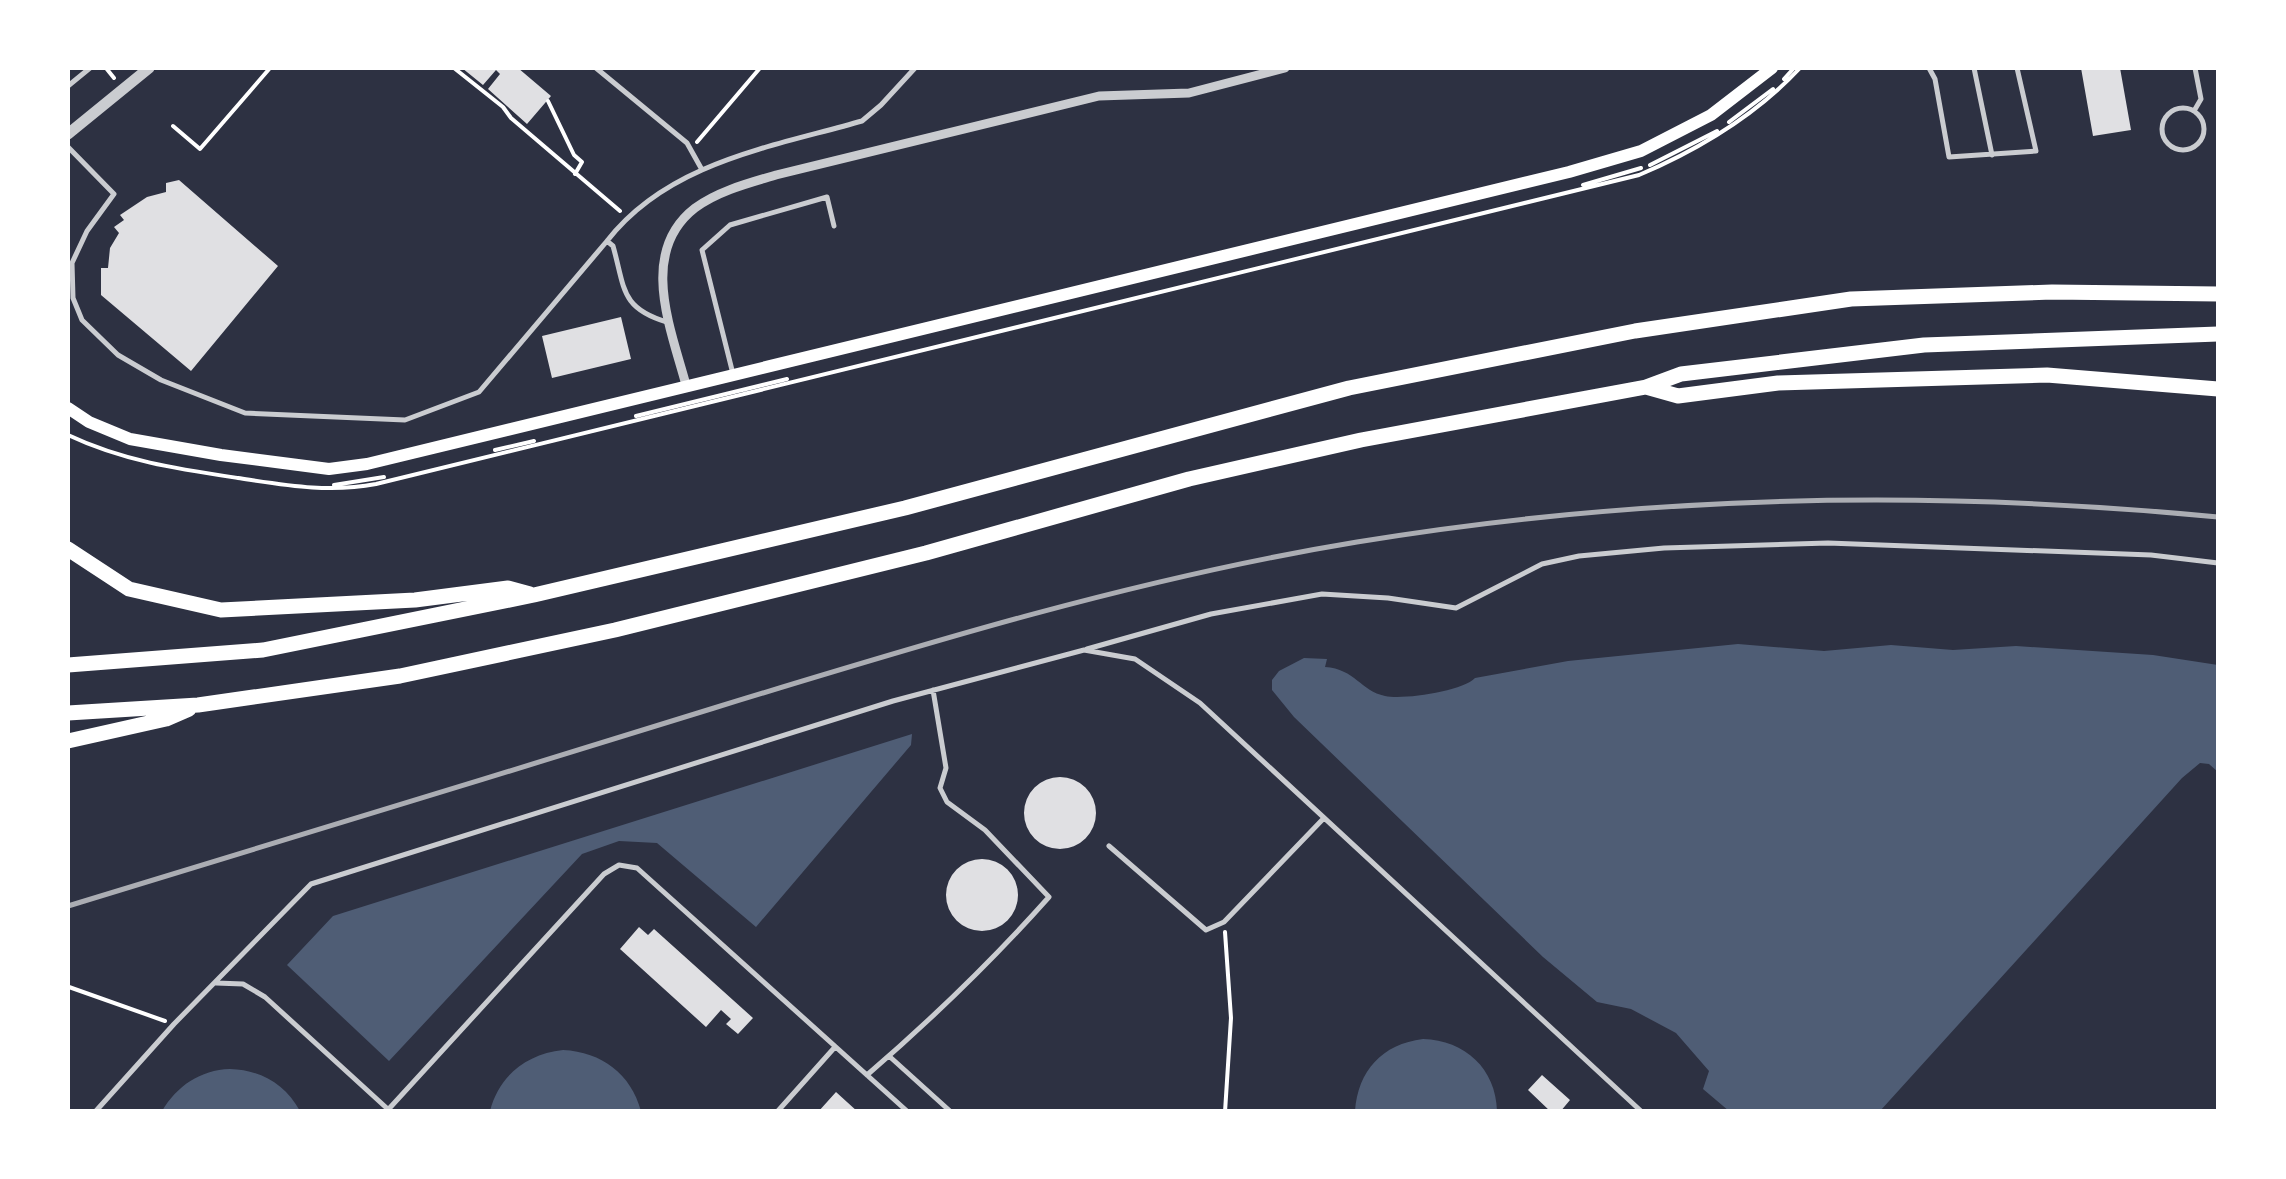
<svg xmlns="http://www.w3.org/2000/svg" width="2286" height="1179" viewBox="0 0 2286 1179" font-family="Helvetica,sans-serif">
<rect width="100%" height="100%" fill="#2d3142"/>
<path fill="#4f5d75" d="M1738 644 1824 651 1891 645 1953 650 2016 646 2153 655 2218 665V772L2209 764 2200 763 2182 778 1880 1111H1729L1703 1089 1709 1071 1676 1033 1631 1009 1597 1002 1543 957 1294 717 1272 690V680L1279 671 1304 658 1327 659 1325 667C1355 669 1361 691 1385 696 1404 700 1463 691 1475 678L1568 661Z
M912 734 911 745 756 927 657 843 619 841 582 854 389 1061 287 965 333 916Z
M1423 1039C1465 1040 1496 1069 1497 1111H1355C1358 1071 1382 1044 1423 1039Z
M563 1050C602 1052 631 1074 641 1111H490C499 1076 526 1054 563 1050Z
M230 1069C261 1070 285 1084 300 1111H162C177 1086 200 1070 230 1069Z"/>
<path fill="#e0e0e3" d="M462 68H518L551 96 527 124 488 89 500 74 496 70 483 85Z
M2081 68H2120L2131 130 2093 136Z
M179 180 278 266 191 371 101 295V268H108L110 248 119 233 114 227 124 220 120 215 147 197 166 192V183Z
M621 317 631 359 552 378 542 336Z
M1024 813a36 36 0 1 1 72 0a36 36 0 1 1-72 0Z
M946 895a36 36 0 1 1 72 0a36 36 0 1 1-72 0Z
M639 927 648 935 654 929 753 1018 738 1034 726 1024 731 1019 721 1010 706 1027 620 949Z
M1542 1075 1570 1100 1560 1112H1551L1528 1090Z
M836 1092 858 1112H818Z"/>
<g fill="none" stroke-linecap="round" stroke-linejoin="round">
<path stroke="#fff" stroke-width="4" d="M106 68 114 78
M454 68 503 107 511 118 620 211
M1784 79 1794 68
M548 101 574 155 582 162 575 174
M1729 122 1773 89
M173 126 200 149 270 68
M697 142 760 68
M1650 165 1717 131
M1583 185 1641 168
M636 416 787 379
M68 435C123 461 178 469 238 478 285 485 328 493 376 484L1639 175C1700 149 1755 116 1800 68
M495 450 534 441
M334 485 384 477
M1225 932 1231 1018 1225 1112
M69 987 165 1021"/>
<path stroke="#caccd0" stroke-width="5" d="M596 68 687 143 701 168
M1929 68 1935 79 1949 157 2036 151 2017 68
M1974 68 1992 155
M68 86 90 68
M2162 129a21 21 0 1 1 42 0a21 21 0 1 1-42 0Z
M2194 111 2201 99 2195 68
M68 147 114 194 87 231 72 263 73 298 82 320 118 355 161 380 245 413 405 420 479 392 607 241
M667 322C620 308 625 288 613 246L607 241C668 162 772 147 862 121L881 105 915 68
M733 374 702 250 730 225 827 197 834 226
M1087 649 1211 614 1322 594 1388 598 1456 608 1542 564 1579 556 1664 548 1828 543 2151 555 2218 563
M1109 846 1206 930 1224 922 1324 818
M216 983 243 984 265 997 391 1112
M889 1056 951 1112
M867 1075C932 1019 992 961 1049 897L985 830 947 802 940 788 946 768 933 690
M95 1112 174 1024 311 884 893 701 1084 650 1135 659 1200 703 1642 1112
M386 1112 604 874 619 865 637 868 908 1112
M777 1112 835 1047"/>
<path stroke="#caccd0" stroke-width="9" d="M686 385C671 329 638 252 695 208 718 191 749 183 776 175L1099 96 1189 93 1285 68"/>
<path stroke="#caccd0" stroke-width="11" d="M68 134 149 68"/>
<path stroke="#fff" stroke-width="12" d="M68 408 89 422 130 439 221 455 329 469 367 464 1569 172 1641 151 1711 115 1772 68"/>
<path stroke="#fff" stroke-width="15" d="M1646 387 1678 396 1778 383 2047 375 2218 389
M68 549 129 589 221 610 415 600 508 588 530 594
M68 665 263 650 534 595 905 508 1349 388 1635 331 1851 299 2052 292 2218 294
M68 713 198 705 400 676 615 630 926 553 1189 479 1361 440 1646 387 1681 374 1924 345 2218 334
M68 741 166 719 189 709"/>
<path stroke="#abadb3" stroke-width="5" d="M68 906C283 840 499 775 714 708 926 643 1138 578 1357 542 1642 495 1931 489 2218 517"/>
</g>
<rect width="2286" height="1179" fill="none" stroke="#ffffff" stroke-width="140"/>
</svg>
